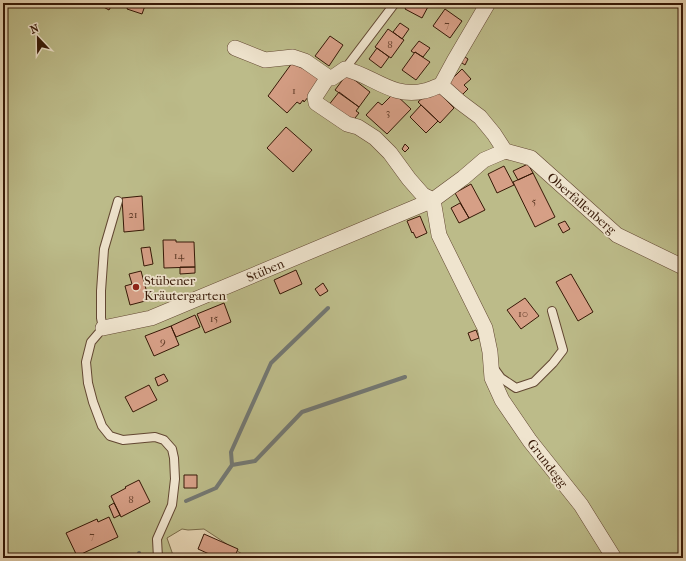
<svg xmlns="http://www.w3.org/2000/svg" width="686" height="561" viewBox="0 0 686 561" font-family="'IM FELL French Canon',serif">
<rect width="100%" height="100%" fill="#e6d5b4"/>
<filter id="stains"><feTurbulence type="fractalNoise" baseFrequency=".005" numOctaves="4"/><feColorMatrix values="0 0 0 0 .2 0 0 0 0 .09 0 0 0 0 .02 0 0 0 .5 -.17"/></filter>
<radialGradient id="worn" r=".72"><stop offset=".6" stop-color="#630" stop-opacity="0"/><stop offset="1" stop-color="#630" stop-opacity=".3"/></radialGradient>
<path fill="#bcbb89" stroke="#796a48" d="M3 3H683V558H248L204 529 188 530 182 529 167 538 174 558H3Z"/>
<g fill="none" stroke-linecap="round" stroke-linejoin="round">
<path stroke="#737771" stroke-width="4" d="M232 465 255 461 302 412 405 377
M186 501 216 488 232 465 231 452 271 363 328 308
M138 558 139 553"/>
</g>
<path fill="#d69f86" stroke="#361806" d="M96 3H113L109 10Z
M129 3H146L142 14 127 9Z
M408 3H430L422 18 405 9Z
M445 9 462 21 450 38 433 26Z
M400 23 409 29 402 39 393 32Z
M388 29 404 40 391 58 375 47Z
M330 36 343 45 329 66 315 56Z
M419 41 430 48 423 57 415 52 414 53 411 51Z
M377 48 389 57 381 68 369 59Z
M415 52 430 62 416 80 402 70Z
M462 55 468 59 465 65 459 61Z
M292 63 320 77V83L304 102 303 100 300 104 297 102 287 113 268 96Z
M462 69 471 79 464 85 468 89 461 96 448 83Z
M347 74 370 92 359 107 335 90Z
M436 90 454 108 440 123 418 102 427 94Z
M339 92 359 107 356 111 359 113 351 123 328 106Z
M394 93 411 109 387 134 366 115 378 102 382 105Z
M421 105 438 121 426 133 410 117Z
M286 127 312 150 293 172 267 148Z
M405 144 409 148 405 152 402 149Z
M528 164 533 173 518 180 513 171Z
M504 166 514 185 497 193 488 174Z
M533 173 555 217 535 227 513 182Z
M471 184 485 210 469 218 455 193Z
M142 196 144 230 124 232 122 198Z
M460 203 469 218 459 223 451 208Z
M420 216 427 233 416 238 413 232 412 233 407 221Z
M565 221 570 229 563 233 558 224Z
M163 240H176V242H194L195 267 164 268Z
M150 247 153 264 144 266 141 248Z
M180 267H195V273L180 274Z
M296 270 302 284 280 294 274 280Z
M141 271 149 300 130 305 125 286 132 284 129 274Z
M571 274 593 312 578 321 556 282Z
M323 283 328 291 320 296 315 289Z
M525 298 539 316 521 329 507 310Z
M224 303 231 322 205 333 197 314Z
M195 315 200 327 176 337 171 326Z
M171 326 179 345 154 356 145 336Z
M476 330 479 338 471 341 468 333Z
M164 374 168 381 158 386 155 378Z
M149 385 157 400 133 412 125 397Z
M184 475H197V488H184Z
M139 480 150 502 121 517 111 496 126 488 125 487Z
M114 503 120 515 114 518 109 506Z
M109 517 118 537 77 556 66 533 97 519 98 522Z
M204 534 238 549 234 558H218L198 549Z"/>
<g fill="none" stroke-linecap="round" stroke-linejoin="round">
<g stroke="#624732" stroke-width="10">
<path id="lane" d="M345 69 395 3
M118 201 104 249 101 291V318L103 328 91 342 86 362 88 383 93 402 102 426 110 436 123 440 155 437 164 440 172 449 174 458 175 479 172 505 157 539 158 558
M493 367 501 378 516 388 534 382 553 363 563 350 552 311"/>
</g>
<g stroke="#624732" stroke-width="16">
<path id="street" d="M235 48 265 60 293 57 305 61 328 77 332 78 345 69C372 75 393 99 424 91 430 90 435 87 441 85L454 61 488 3
M328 77 315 97 316 103 347 124 358 127 375 138 390 153 409 179 423 195 433 200
M441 85 460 102 480 117 494 134 505 151
M505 151 531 158 617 235 683 267
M433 200 439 235 485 328 490 352 492 378 502 400 530 441 581 505 614 558
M103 328 151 318 433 200 463 178 484 160 505 151"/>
</g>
<use href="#lane" stroke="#efe4ce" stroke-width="8"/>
<use href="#street" stroke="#efe4ce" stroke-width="15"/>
</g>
<circle fill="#8f2418" stroke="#efe4ce" stroke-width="1.5" cx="136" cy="287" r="4"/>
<g text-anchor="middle" stroke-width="3.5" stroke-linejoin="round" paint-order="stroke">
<g font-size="11" fill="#5e3a26">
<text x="447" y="28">7</text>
<text x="390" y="48">8</text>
<text x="294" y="94">1</text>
<text x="388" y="116">3</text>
<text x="534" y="205">5</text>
<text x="133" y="218">21</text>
<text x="179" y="259">14</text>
<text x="523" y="317">10</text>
<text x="214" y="322">15</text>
<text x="163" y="345">9</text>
<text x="131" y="503">8</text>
<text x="92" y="539">7</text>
</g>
<g font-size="13" fill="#361806" stroke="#efe4ce">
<text transform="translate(582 203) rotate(41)" y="5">Oberfallenberg</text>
<text transform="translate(265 270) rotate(-23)" y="5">Stüben</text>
<text transform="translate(548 463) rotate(52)" y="5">Grundegg</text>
</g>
<g font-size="13" fill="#361806" stroke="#efe4ce" text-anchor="start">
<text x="144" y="285">Stübener<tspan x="144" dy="15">Kräutergarten</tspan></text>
</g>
</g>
<rect width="686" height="561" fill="none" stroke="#e6d5b4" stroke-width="16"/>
<rect x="4" y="4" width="678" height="553" fill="none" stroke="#361806" stroke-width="2"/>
<rect x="8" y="8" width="670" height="545" fill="none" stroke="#361806"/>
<g transform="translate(38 38) rotate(338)" stroke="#efe4ce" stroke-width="3" paint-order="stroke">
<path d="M0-3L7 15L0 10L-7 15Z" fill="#361806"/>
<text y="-6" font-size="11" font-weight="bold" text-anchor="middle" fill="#361806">N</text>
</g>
<rect width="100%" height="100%" filter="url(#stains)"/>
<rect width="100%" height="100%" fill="url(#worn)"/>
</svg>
